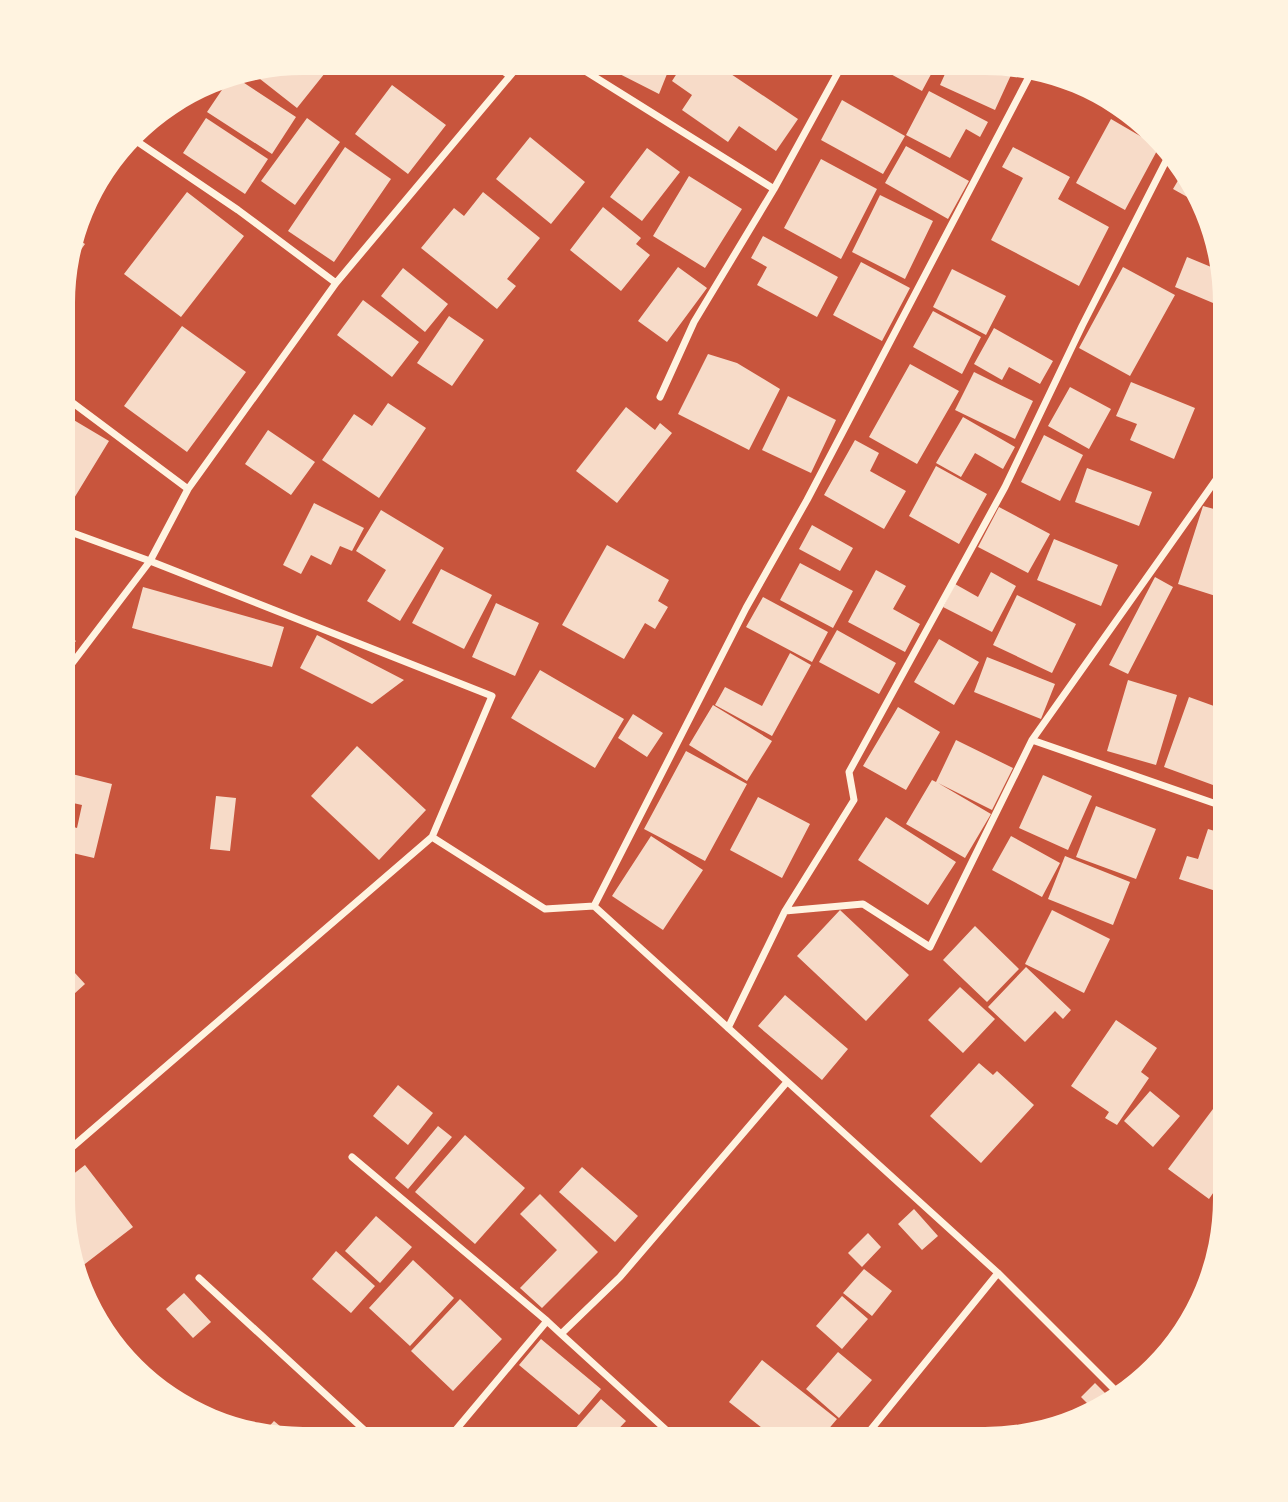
<svg xmlns="http://www.w3.org/2000/svg" width="1288" height="1502" viewBox="0 0 1288 1502" font-family="'Fira Sans Condensed',sans-serif">
<rect width="100%" height="100%" fill="#c8553d"/>
<path fill="#f7dbc8" d="M303 63H333L297 108 251 72Z
M600 64H671L659 94Z
M683 64H716L798 119 776 151 739 126 728 142 682 110 692 95 672 81Z
M874 65H936L922 91Z
M949 65H988L1011 75 995 110 940 85Z
M232 75 296 117 272 154 207 112Z
M392 85 446 125 408 174 355 134Z
M929 91 988 122 980 137 966 129 950 158 906 135Z
M842 100 905 136 883 174 821 140Z
M206 118 268 159 245 194 183 153Z
M307 118 340 142 295 205 261 181Z
M1111 119 1159 147 1125 210 1076 183Z
M530 137 585 182 551 224 496 179Z
M906 146 969 181 948 219 885 183Z
M345 147 391 179 334 262 288 231Z
M1013 147 1070 177 1058 199 1109 227 1079 286 991 240 1023 178 1002 167Z
M647 148 680 172 642 221 610 197Z
M821 159 877 189 841 259 784 228Z
M1183 172 1193 183 1198 203 1173 189Z
M689 176 742 209 705 268 653 236Z
M187 192 244 236 181 317 124 274Z
M483 192 540 238 507 279 516 286 497 309 421 248 454 208 464 216Z
M880 195 933 221 905 279 852 252Z
M603 207 641 238 636 244 650 255 621 291 570 250Z
M763 236 838 277 817 317 757 285 767 267 751 258Z
M76 238 85 244 66 271H65Z
M1187 257 1216 269 1225 308 1175 287Z
M861 262 910 288 882 341 833 315Z
M678 267 707 288 667 342 638 321Z
M1123 267 1175 295 1130 376 1079 348Z
M403 268 448 304 425 332 381 296Z
M952 269 1006 296 986 335 933 307Z
M363 300 419 342 392 377 337 335Z
M933 311 981 337 962 374 913 347Z
M449 316 484 340 452 386 417 363Z
M182 326 246 372 187 452 124 406Z
M994 328 1053 361 1040 384 1009 367 1002 380 974 364Z
M708 354 737 363 780 389 749 450 678 414Z
M910 364 959 391 917 464 869 437Z
M974 372 1033 401 1015 439 955 410Z
M1131 382 1195 408 1174 459 1130 440 1137 424 1116 416Z
M1070 387 1111 409 1089 449 1048 426Z
M788 396 836 420 811 473 762 450Z
M388 403 426 428 379 498 322 460 354 414 372 426Z
M626 407 655 430 660 423 672 433 617 503 576 471Z
M963 417 1015 447 1003 469 975 453 961 477 936 463Z
M72 419 109 441 65 513V431Z
M268 430 315 462 291 495 245 464Z
M1044 435 1083 455 1060 501 1021 482Z
M855 440 879 453 870 471 906 491 884 529 824 495Z
M936 466 987 494 959 544 909 516Z
M1087 468 1152 492 1139 526 1075 502Z
M314 503 364 528 352 551 340 546 331 565 311 555 301 574 283 565Z
M1203 506 1225 512V592L1222 598 1178 584Z
M999 507 1050 534 1028 573 978 547Z
M381 510 444 548 400 621 367 601 386 570 356 551Z
M812 525 853 548 840 571 799 549Z
M1054 539 1118 565 1101 606 1037 580Z
M607 545 669 580 658 601 668 607 655 629 645 623 624 659 562 625Z
M800 563 853 591 833 628 780 600Z
M441 569 492 595 464 649 412 623Z
M876 570 906 586 893 609 920 624 905 652 848 622Z
M991 572 1016 586 992 632 943 607 955 584 978 597Z
M1155 577 1173 587 1128 674 1109 665Z
M143 587 284 627 272 667 132 628Z
M1017 595 1076 624 1052 673 993 645Z
M763 597 828 632 812 662 746 627Z
M496 603 539 623 515 676 472 657Z
M837 630 896 663 879 694 819 662Z
M64 631 76 641 64 654Z
M317 635 404 680 372 704 300 668Z
M939 639 979 662 954 705 914 682Z
M790 653 811 665 772 736 715 705 725 687 762 706Z
M987 657 1055 684 1041 719 974 692Z
M540 670 624 719 595 768 511 718Z
M1128 680 1177 695 1156 765 1107 751Z
M1189 697 1225 710V751L1213 785 1164 767Z
M713 705 772 741 747 781 689 745Z
M898 707 940 732 906 790 863 766Z
M633 714 663 733 647 757 618 738Z
M956 740 1013 768 992 810 938 783 991 814 965 858 906 824 932 780 936 782Z
M357 746 426 810 379 860 311 796Z
M686 751 747 784 705 861 644 829Z
M64 772 112 784 94 858 64 851V824L77 828 82 805 64 801Z
M1225 773V795L1218 793Z
M1043 775 1092 796 1068 850 1019 828Z
M216 796 236 798 230 851 210 849Z
M758 797 810 824 782 878 730 850Z
M1096 806 1156 829 1136 879 1076 857Z
M886 817 956 862 928 905 858 860Z
M1208 829 1225 834V894L1179 879 1187 856 1198 859Z
M651 836 703 870 663 930 612 896Z
M1011 836 1060 863 1042 897 992 870Z
M1065 856 1130 882 1113 925 1048 899Z
M840 910 909 975 866 1021 797 956Z
M1052 910 1110 939 1084 993 1025 964Z
M975 926 1019 969 987 1002 943 960Z
M64 961 85 984 63 1004Z
M1026 967 1071 1010 1063 1019 1055 1011 1025 1042 988 1007Z
M960 987 995 1019 963 1053 928 1020Z
M785 995 848 1049 822 1080 758 1026Z
M1116 1020 1157 1048 1141 1072 1149 1078 1117 1125 1105 1118 1109 1112 1071 1086Z
M979 1063 993 1075 997 1071 1034 1105 981 1163 930 1116Z
M398 1085 433 1113 408 1145 373 1116Z
M1150 1091 1180 1116 1153 1147 1124 1121Z
M1225 1093 1224 1177 1209 1199 1168 1169Z
M438 1126 452 1137 408 1189 395 1178Z
M465 1135 525 1188 475 1244 415 1192Z
M85 1165 133 1227 81 1267 63 1200V1182Z
M582 1167 638 1216 615 1242 559 1192Z
M540 1194 598 1252 542 1308 520 1288 557 1250 520 1214Z
M914 1209 938 1236 922 1250 898 1224Z
M376 1216 412 1247 380 1283 345 1251Z
M868 1233 881 1247 862 1267 848 1253Z
M336 1251 375 1286 351 1313 312 1279Z
M413 1260 454 1298 410 1346 369 1308Z
M864 1269 892 1291 872 1316 843 1293Z
M184 1293 211 1322 193 1338 166 1309Z
M842 1296 868 1319 842 1349 816 1326Z
M460 1299 502 1339 453 1391 411 1351Z
M541 1339 601 1389 579 1415 519 1365Z
M838 1352 872 1380 839 1418 806 1389Z
M762 1360 837 1419 821 1438H775L729 1402Z
M1095 1383 1112 1400 1105 1407 1094 1410 1081 1397Z
M601 1399 626 1421 610 1438H567Z
M274 1421 294 1438H287L265 1431Z"/>
<g fill="none" stroke-linecap="round" stroke-linejoin="round">
<path stroke="#fff3e0" stroke-width="7" d="M493 64 509 75
M574 64 774 189
M132 138 238 210 336 283
M65 397 188 489
M660 397 694 322 774 189 842 65
M65 530 150 561 492 696 432 837 545 909 594 906 998 1273 1119 1394
M64 674 150 561 188 489 336 283 520 64
M1032 740 1225 807
M594 906 746 608 807 500 1032 71
M785 911 854 800 849 772 1005 487 1082 326 1168 157
M728 1028 785 911 863 904 930 947 1032 740 1225 467
M63 1155 432 837
M352 1157 547 1321
M199 1278 373 1438
M561 1334 675 1438
M449 1438 547 1321 561 1334 620 1277 787 1082
M864 1438 998 1273"/>
</g>
<path d="M0 0H1288V1502H0ZM303 75H985A228 228 0 0 1 1213 303V1199A228 228 0 0 1 985 1427H303A228 228 0 0 1 75 1199V303A228 228 0 0 1 303 75Z" fill="#fff3e0" fill-rule="evenodd"/>
</svg>
